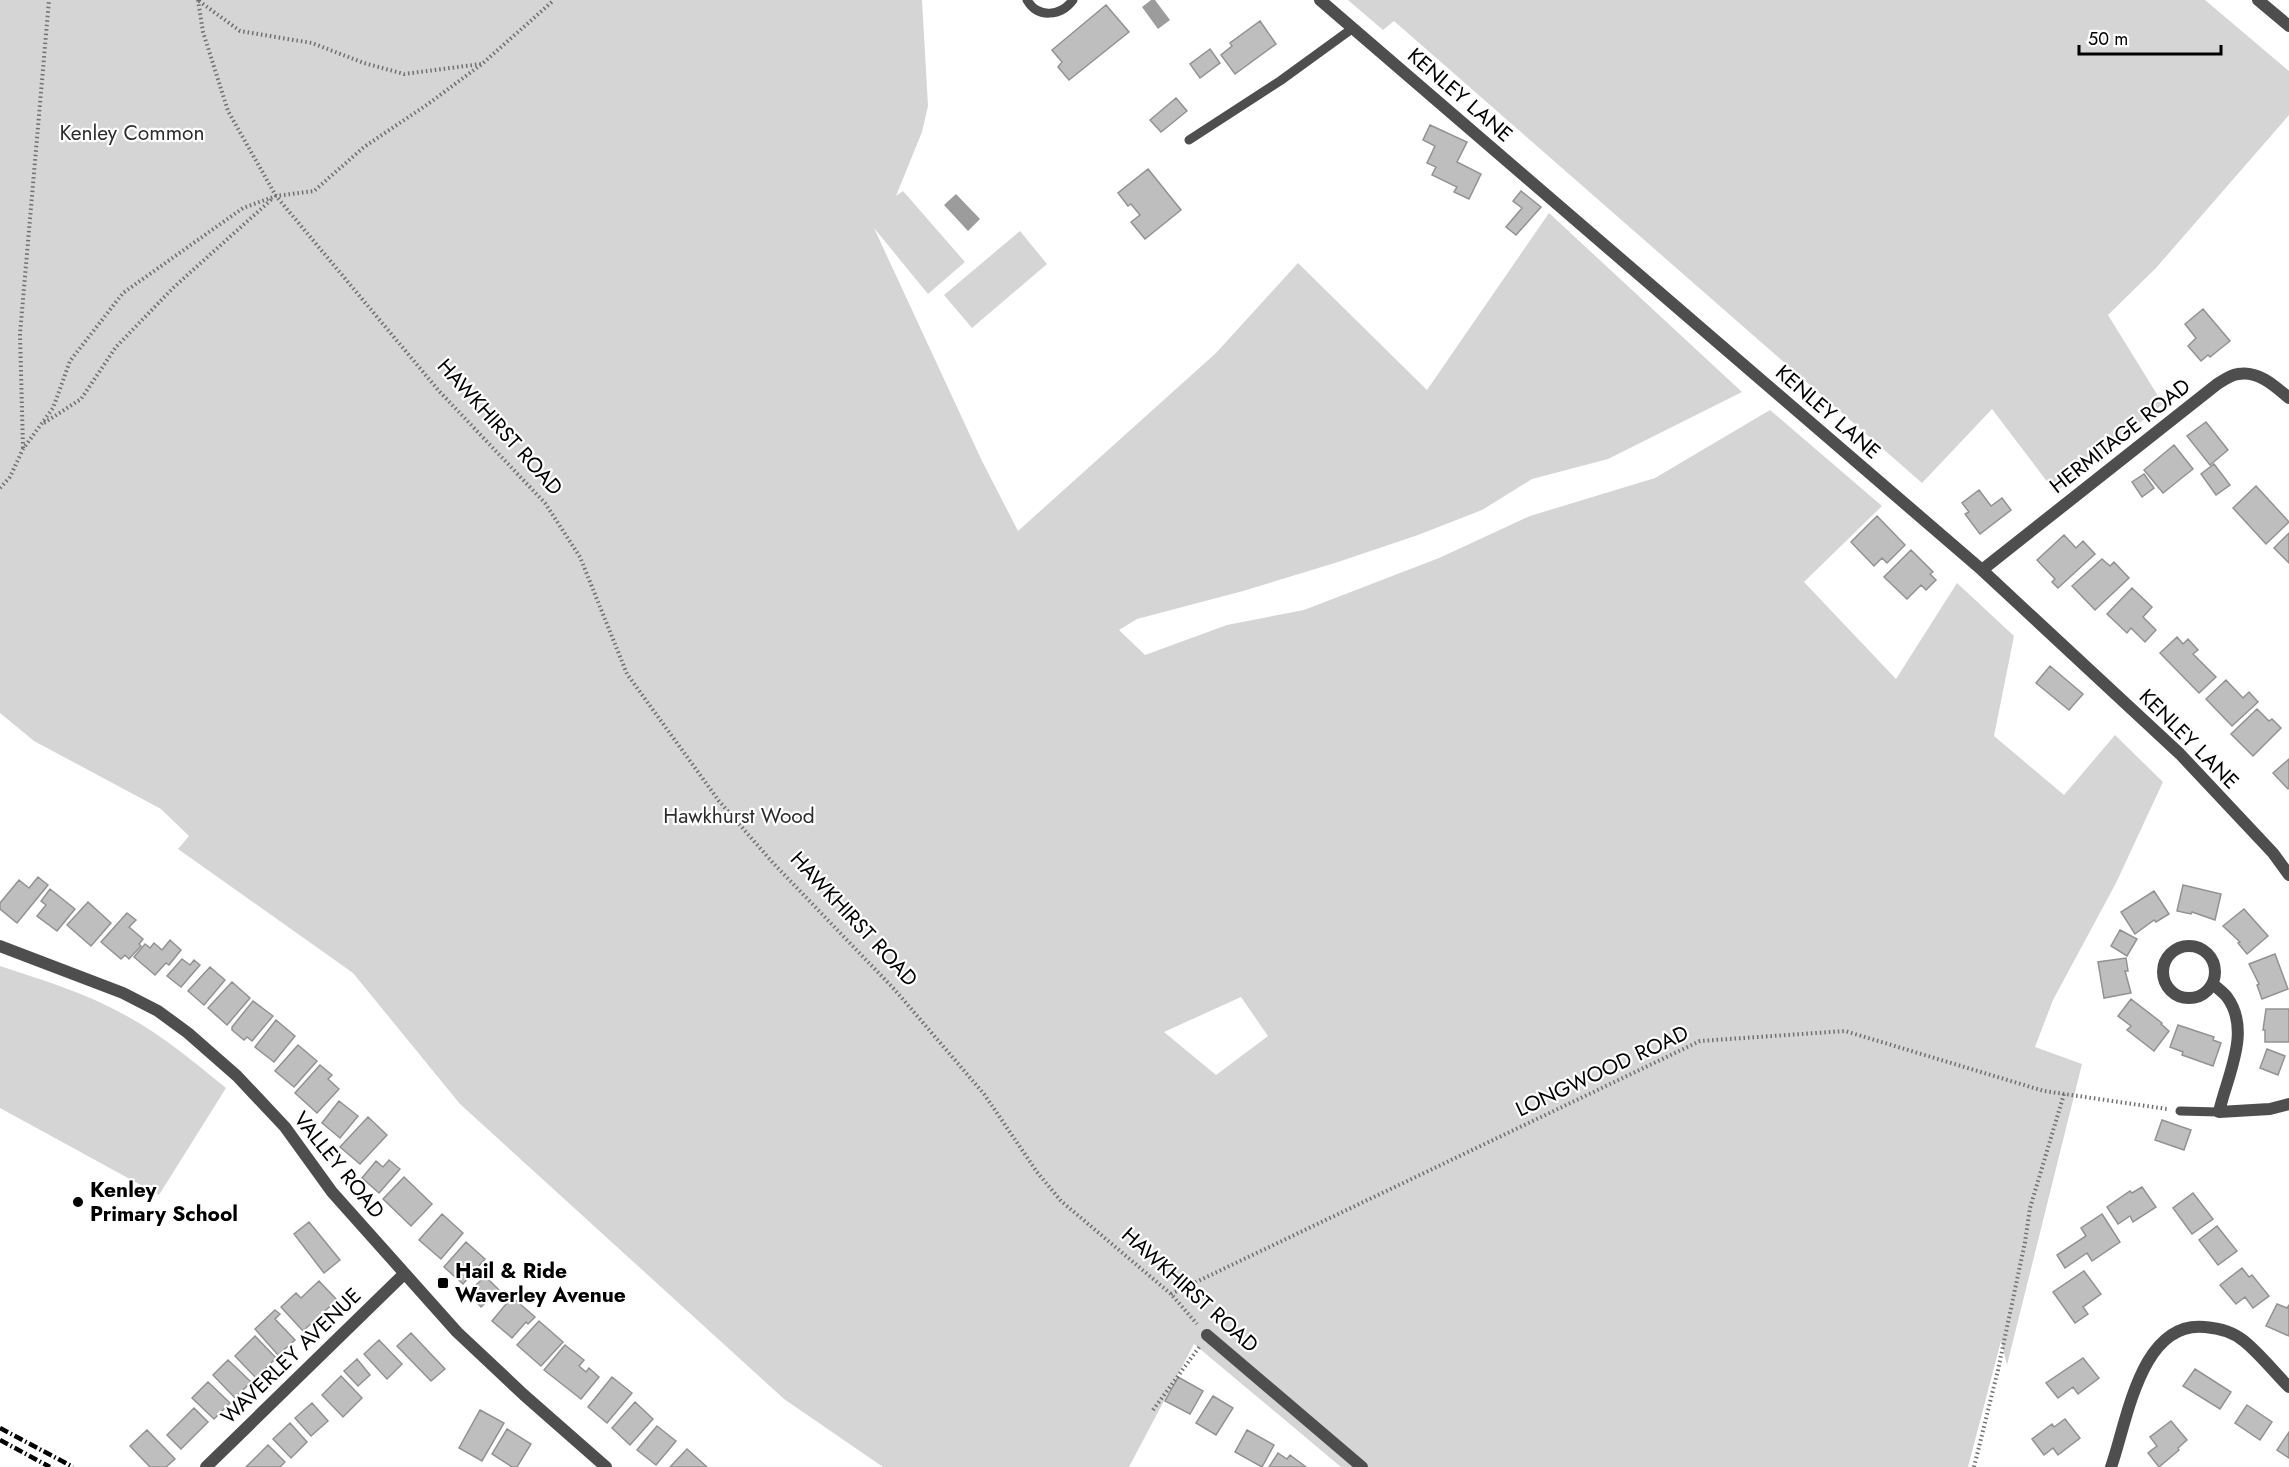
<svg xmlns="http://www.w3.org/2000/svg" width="2289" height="1467" viewBox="0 0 2289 1467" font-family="Jost,sans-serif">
<rect width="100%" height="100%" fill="#fff"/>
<path fill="#d5d5d5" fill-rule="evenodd" d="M0 0H922L928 106 922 132 896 196 903 191 965 262 928 294 874 228 982 461 1018 531 1216 353 1298 263 1427 390 1549 213 1742 392 1608 459 1532 479 1482 510 1418 535 1338 562 1243 591 1137 619 1119 630 1145 655 1227 625 1304 610 1439 558 1530 516 1655 478 1770 410 1882 506 1804 582 1896 679 1957 583 2014 636 1994 736 2064 795 2115 735 2163 782 2116 883 2053 1000 2035 1047 2082 1064 2007 1365 2001 1341 1968 1467H1341L1194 1344 1129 1467H883L784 1399 460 1104 353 973 178 849 189 836 161 809 34 741 0 713ZM1241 997 1268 1036 1216 1075 1164 1032Z
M1348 0H2205L2289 71V115L2156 268 2108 315 2163 404 2055 492 1992 409 1922 483 1394 21 1383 30Z
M1020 231 1047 264 972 328 944 295Z
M0 966C42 980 86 993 125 1015 162 1035 194 1062 226 1088L159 1195 0 1108Z"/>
<path fill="#9c9c9c" d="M1151 0H1155L1170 20 1158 29 1142 7Z
M956 194 980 219 968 231 944 205Z"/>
<path fill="#bebebe" stroke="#929292" stroke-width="1.5" d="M1106 5 1129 32 1069 80 1058 67 1062 62 1052 50Z
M1260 21 1276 44 1235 74 1221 55 1232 46 1230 43Z
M1210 49 1220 63 1200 78 1190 64Z
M1176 98 1187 111 1161 132 1150 120Z
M1430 125 1467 142 1457 162 1481 174 1469 199 1454 192 1457 187 1432 175 1436 167 1427 163 1435 146 1423 140Z
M1148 169 1181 210 1145 239 1131 222 1140 215 1131 204 1128 206 1118 193Z
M1521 191 1541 207 1516 235 1506 227 1522 208 1513 201Z
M2203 309 2230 341 2210 357 2208 355 2201 361 2188 346 2196 338 2185 324Z
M2206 422 2228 450 2210 465 2187 436Z
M2174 445 2193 469 2163 493 2144 470Z
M2214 464 2230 485 2216 495 2201 474Z
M2144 474 2154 488 2142 497 2132 482Z
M2256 486 2289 522 2266 544 2233 508Z
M1979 490 1991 506 2002 498 2011 510 1980 534 1965 514 1969 512 1962 503Z
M1877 516 1905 545 1887 563 1882 558 1874 566 1851 542Z
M2289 533V563L2274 548Z
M2064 535 2076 548 2083 541 2095 554 2058 588 2052 582 2055 579 2037 560Z
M1911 550 1933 572 1930 574 1936 580 1926 590 1921 585 1907 599 1884 577Z
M2102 559 2110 566 2114 562 2129 578 2095 610 2072 586Z
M2132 588 2152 607 2143 617 2156 630 2145 642 2131 628 2127 633 2107 614Z
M2177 637 2183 644 2188 639 2198 650 2193 654 2216 677 2199 693 2160 653Z
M2050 666 2083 694 2069 710 2036 683Z
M2226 680 2243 698 2249 692 2258 702 2232 726 2206 699Z
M2257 709 2269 721 2272 719 2281 728 2253 756 2231 734Z
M2289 759V788L2288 789 2273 773Z
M38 877 48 885 17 923 0 909V903L19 880 29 888Z
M2183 885 2221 894 2215 920 2192 912 2191 914 2177 911Z
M50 889 75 909 57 931 37 916 46 905 41 901Z
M2154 891 2169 914 2156 922 2154 920 2135 934 2121 912Z
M88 902 111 923 91 946 67 925Z
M2244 909 2268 936 2247 954 2238 943 2240 942 2223 926Z
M127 913 136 920 129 927 143 939 139 944 141 946 129 959 125 955 121 959 101 942Z
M2120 930 2137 939 2127 956 2111 946Z
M170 940 181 950 169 965 166 963 155 975 134 957 145 944 150 948 154 943 162 950Z
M2275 954 2288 989 2262 999 2257 985 2259 984 2249 964Z
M2126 958 2128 971H2125L2131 993 2104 998 2098 962Z
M182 959 190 965 194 960 200 965 181 987 167 976Z
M210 967 225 980 204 1005 188 991Z
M232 982 250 998 227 1025 208 1008Z
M2131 999 2162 1023 2161 1024 2169 1031 2154 1051 2127 1030 2131 1026 2118 1016Z
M253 1001 273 1016 252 1041 247 1037 244 1040 232 1030V1027Z
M2266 1009H2289V1042H2265V1030H2263Z
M276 1020 295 1036 274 1062 255 1047Z
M2178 1025 2214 1037 2213 1040 2221 1043 2213 1066 2182 1055 2183 1052 2170 1047Z
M298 1045 317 1061 294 1087 275 1071Z
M2267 1049 2285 1056 2278 1075 2260 1068Z
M320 1065 332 1075 328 1079 339 1089 317 1113 295 1093Z
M339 1101 358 1116 340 1138 322 1123Z
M368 1117 387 1135 360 1164 340 1147Z
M2162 1120 2191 1130 2184 1150 2155 1140Z
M389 1160 400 1169 379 1193 362 1178 376 1161 383 1167Z
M404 1177 432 1204 411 1226 383 1199Z
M2142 1187 2156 1207 2133 1222 2130 1216 2118 1224 2107 1207 2130 1191 2132 1193Z
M2193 1193 2213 1219 2192 1234 2173 1208Z
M442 1214 463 1233 441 1259 419 1240Z
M2102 1214 2120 1242 2092 1261 2087 1253 2065 1268 2057 1255 2086 1236 2081 1228Z
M309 1222 340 1260 324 1273 294 1234Z
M2217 1226 2237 1251 2218 1265 2199 1240Z
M466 1242 485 1259 463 1284 444 1267Z
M2242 1268 2249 1277 2252 1275 2269 1296 2253 1308 2245 1297 2236 1304 2220 1285Z
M2084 1271 2101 1294 2083 1307 2088 1314 2075 1323 2053 1292Z
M485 1276 499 1290 481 1307 468 1293Z
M319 1281 337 1300 303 1331 281 1307 296 1293 301 1298Z
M512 1297 535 1317 528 1324 526 1322 512 1338 492 1321Z
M2277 1304 2287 1308 2289 1305V1336L2266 1326Z
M275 1310 280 1314 275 1319 295 1340 278 1355 255 1329Z
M539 1321 563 1342 541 1366 517 1345Z
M411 1333 445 1369 431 1381 397 1346Z
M255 1336 276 1358 256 1378 235 1356Z
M379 1340 402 1364 387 1379 364 1354Z
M565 1345 584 1360 579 1366 586 1372 589 1368 599 1377 581 1399 544 1370Z
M2083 1358 2099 1378 2078 1394 2073 1387 2058 1398 2046 1383Z
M357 1359 370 1375 358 1386 344 1371Z
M228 1360 251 1382 235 1398 213 1375Z
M2195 1369 2231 1392 2220 1409 2183 1386Z
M341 1376 362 1398 343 1417 322 1395Z
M612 1377 632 1393 607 1423 588 1407Z
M1178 1377 1203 1391 1190 1414 1165 1401Z
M208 1382 230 1403 214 1419 192 1398Z
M1213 1396 1233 1408 1216 1435 1196 1423Z
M635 1402 653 1419 630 1445 612 1428Z
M312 1403 328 1421 311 1436 295 1418Z
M2247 1405 2272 1422 2260 1440 2235 1423Z
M194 1408 208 1422 181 1449 167 1435Z
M480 1410 504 1423 482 1461 459 1448Z
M2065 1419 2080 1438 2058 1455 2053 1448 2044 1455 2032 1439 2052 1424 2054 1427Z
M2171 1421 2187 1440 2178 1448 2179 1450 2159 1467 2148 1453 2157 1446 2150 1437Z
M290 1423 307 1442 291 1458 273 1439Z
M657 1426 676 1441 656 1465 637 1450Z
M507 1429 531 1444 517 1467H512L492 1454Z
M147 1430 175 1459 166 1467H150L130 1446Z
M1247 1430 1274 1445 1262 1467 1235 1452Z
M2289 1432V1458L2277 1450Z
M268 1445 285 1462 280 1467H246Z
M687 1449 707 1467H670Z
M1278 1453 1287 1459 1290 1455 1306 1467H1269Z"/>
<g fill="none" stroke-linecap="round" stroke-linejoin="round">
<path stroke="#707070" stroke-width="4" stroke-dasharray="1.5 3" stroke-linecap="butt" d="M198 0 203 32 228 111 276 196 439 391 545 503 580 557 627 674 719 801 773 863 895 990 984 1094 1037 1172 1061 1201 1171 1294 1197 1324
M199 1 240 31 312 43 364 63 404 74 481 64
M44 423 81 399 116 347 173 288 272 199
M23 448 20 334 49 0
M0 488 10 477 23 449 53 408 70 361 123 293 243 208 276 196 314 191 364 147 428 104 482 64 554 0
M1171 1294 1700 1041 1845 1031 2044 1091 2167 1109
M1153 1410 1200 1346
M1974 1467 1998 1370 2025 1242 2030 1208 2064 1094"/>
<path stroke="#4e4e4e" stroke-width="9" d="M1027 0C1038 19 1061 16 1073 0
M1189 140 1280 81 1353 28
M2180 1111 2219 1112"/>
<path stroke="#4e4e4e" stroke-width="12" d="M1320 0 1982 570 2180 754 2273 853 2289 875
M2258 0 2289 26
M1982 570 2216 385C2222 381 2230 375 2238 374 2258 370 2275 386 2289 398
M0 946 123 993 158 1011 188 1033 237 1076 285 1127 332 1192 457 1332 524 1395 606 1467
M2163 972a26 26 0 1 1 52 0a26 26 0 1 1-52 0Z
M2213 984C2217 988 2223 992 2227 997 2252 1031 2227 1076 2219 1112L2270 1109 2289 1104
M1207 1335 1362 1467
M206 1467 404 1274
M2111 1467C2127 1423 2140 1320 2205 1327 2219 1328 2233 1332 2244 1341 2260 1354 2274 1372 2289 1387"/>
<path stroke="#000" stroke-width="4.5" stroke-dasharray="9 3 1.5 3" stroke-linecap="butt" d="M0 1428 73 1467
M0 1440 50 1467"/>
</g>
<g fill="#000" stroke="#fff" stroke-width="2">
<circle cx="78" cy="1202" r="6"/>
<rect x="437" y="1277" width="12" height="12" rx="3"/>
</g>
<g text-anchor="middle" stroke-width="4.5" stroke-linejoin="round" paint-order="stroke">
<g font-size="21" fill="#000" stroke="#fff">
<text transform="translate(1460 95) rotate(41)" y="7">KENLEY LANE</text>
<text transform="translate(1828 412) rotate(41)" y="7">KENLEY LANE</text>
<text transform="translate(500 427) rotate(48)" y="7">HAWKHIRST ROAD</text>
<text transform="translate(2120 436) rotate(-38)" y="7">HERMITAGE ROAD</text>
<text transform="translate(2189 739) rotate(45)" y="7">KENLEY LANE</text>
<text transform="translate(854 919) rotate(47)" y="7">HAWKHIRST ROAD</text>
<text transform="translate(1602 1071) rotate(-25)" y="7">LONGWOOD ROAD</text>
<text transform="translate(339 1165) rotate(51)" y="7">VALLEY ROAD</text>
<text transform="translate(1190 1290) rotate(42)" y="7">HAWKHIRST ROAD</text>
<text transform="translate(291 1356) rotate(-44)" y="7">WAVERLEY AVENUE</text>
</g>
<g font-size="21" fill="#2c2c2c" stroke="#fff">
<text x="132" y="140">Kenley Common</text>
<text x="739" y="823">Hawkhurst Wood</text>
</g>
<g font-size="21" font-weight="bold" fill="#000" stroke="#fff" text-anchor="start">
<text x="90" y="1197">Kenley<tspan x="90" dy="24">Primary School</tspan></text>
<text x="455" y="1278">Hail &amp; Ride<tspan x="455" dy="24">Waverley Avenue</tspan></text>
</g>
</g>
<path d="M2079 45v9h142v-9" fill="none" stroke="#000000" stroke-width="3"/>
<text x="2088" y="45" font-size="18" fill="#000000" stroke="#ffffff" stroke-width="4.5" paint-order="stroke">50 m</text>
</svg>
